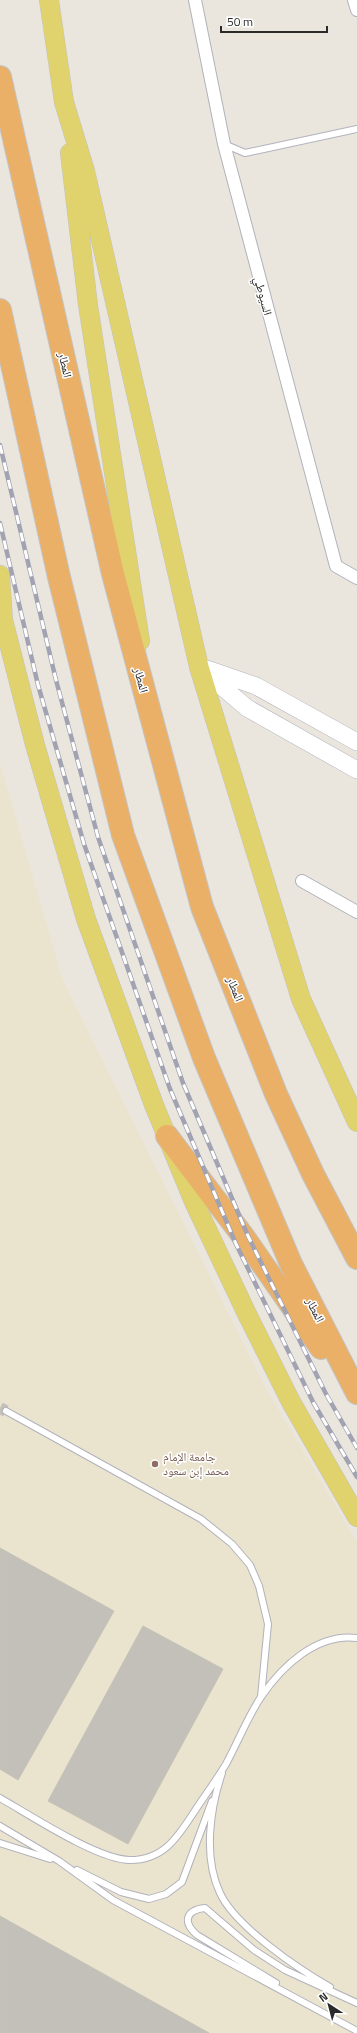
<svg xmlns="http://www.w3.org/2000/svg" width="357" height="2033" viewBox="0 0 357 2033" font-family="'Titillium Web','Noto Naskh Arabic',sans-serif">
<rect width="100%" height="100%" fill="#eae6de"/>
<path fill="#eae4cf" d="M0 763 63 980 264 1385 357 1542V2033H0Z"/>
<path fill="#c3c0b9" stroke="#c5c2b7" d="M0 1548 114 1611 18 1780 0 1769Z
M143 1626 223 1669 128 1844 48 1801Z
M0 1916 209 2033H0Z"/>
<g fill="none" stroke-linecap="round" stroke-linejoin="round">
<path stroke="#c4c0ba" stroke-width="12" stroke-dasharray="12 6" stroke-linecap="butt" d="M0 1408 6 1411"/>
<g stroke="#b1b2bc" stroke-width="8">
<path id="lane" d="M224 144 245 153 357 129
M6 1411 201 1519 232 1544 250 1565 259 1586 268 1624 261 1697
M222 1773C210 1809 203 1857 220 1893 235 1926 298 1969 330 1987
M0 1798C30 1815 98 1860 130 1860 165 1860 179 1835 196 1809 206 1794 217 1779 226 1764 238 1742 247 1718 261 1697 282 1666 317 1633 357 1638
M0 1826 59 1861 113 1900 357 2031
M0 1843 50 1859
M77 1870 121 1892 149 1899 166 1894 182 1882 212 1801
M276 1983 197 1935C182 1922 186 1910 205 1908L254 1950 285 1970 357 2003"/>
</g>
<g stroke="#b1b2bc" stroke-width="14">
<path id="street" d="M195 0 224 144 336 566 357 578
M354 0 357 10
M302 881 357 912"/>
</g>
<g stroke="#b1b2bc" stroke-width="18">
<path id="secondary" d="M199 667 247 708 357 770
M207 669 256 686 357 742"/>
</g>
<g stroke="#c3c3c3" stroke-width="20">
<path id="primary" d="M49 0 64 102 85 171 199 667 301 999 357 1122
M70 153 88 305 140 641
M0 575 3 620
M0 608 35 745 86 919 154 1105 194 1202 247 1314 291 1402 357 1517"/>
</g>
<g stroke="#c3c3c3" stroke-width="24">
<path id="highway" d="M0 77 113 574 202 907 276 1094 313 1174 357 1258
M0 310 59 577 123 835 204 1058 291 1264 357 1393
M167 1136 243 1236 321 1348"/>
</g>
<use href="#lane" stroke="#fff" stroke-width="6"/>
<use href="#street" stroke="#fff" stroke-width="12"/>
<use href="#secondary" stroke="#fff" stroke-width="17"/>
<use href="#primary" stroke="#e0d26d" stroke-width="19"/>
<use href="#highway" stroke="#ebb068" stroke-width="22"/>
<g stroke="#a1a2b2" stroke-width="4.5">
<path id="rail" d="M0 445 56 680 98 837 183 1083 248 1236 326 1394 357 1448
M0 523 38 685 84 844 170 1089 236 1244 313 1402 357 1477"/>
</g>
<use href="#rail" stroke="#fff" stroke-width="3" stroke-dasharray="9" stroke-linecap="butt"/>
</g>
<circle fill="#8d6e63" stroke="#fff" stroke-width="1.5" cx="155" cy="1464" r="4"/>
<g text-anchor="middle" stroke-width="3" stroke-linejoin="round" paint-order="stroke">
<g font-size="12" fill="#2a2a2a" stroke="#fff">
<text transform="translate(263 296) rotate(75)" y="4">السيوطي</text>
<text transform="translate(65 365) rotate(77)" y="4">المطار</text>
<text transform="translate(141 680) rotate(75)" y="4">المطار</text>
<text transform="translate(235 989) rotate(68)" y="4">المطار</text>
<text transform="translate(315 1310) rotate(63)" y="4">المطار</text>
</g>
<g font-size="12" fill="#785e54" stroke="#fff" text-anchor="start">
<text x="163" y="1461">جامعة الإمام<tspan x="163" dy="14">محمد إبن سعود</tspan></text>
</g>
</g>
<g transform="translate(329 2005) rotate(324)" stroke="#ffffff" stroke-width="3" paint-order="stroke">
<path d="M0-3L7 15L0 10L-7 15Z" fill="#2a2a2a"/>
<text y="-6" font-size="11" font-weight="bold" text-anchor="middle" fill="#2a2a2a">N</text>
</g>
<path d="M221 26v6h106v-6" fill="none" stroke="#2a2a2a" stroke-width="2"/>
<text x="227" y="26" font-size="12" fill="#2a2a2a" stroke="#ffffff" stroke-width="3" paint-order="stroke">50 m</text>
</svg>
